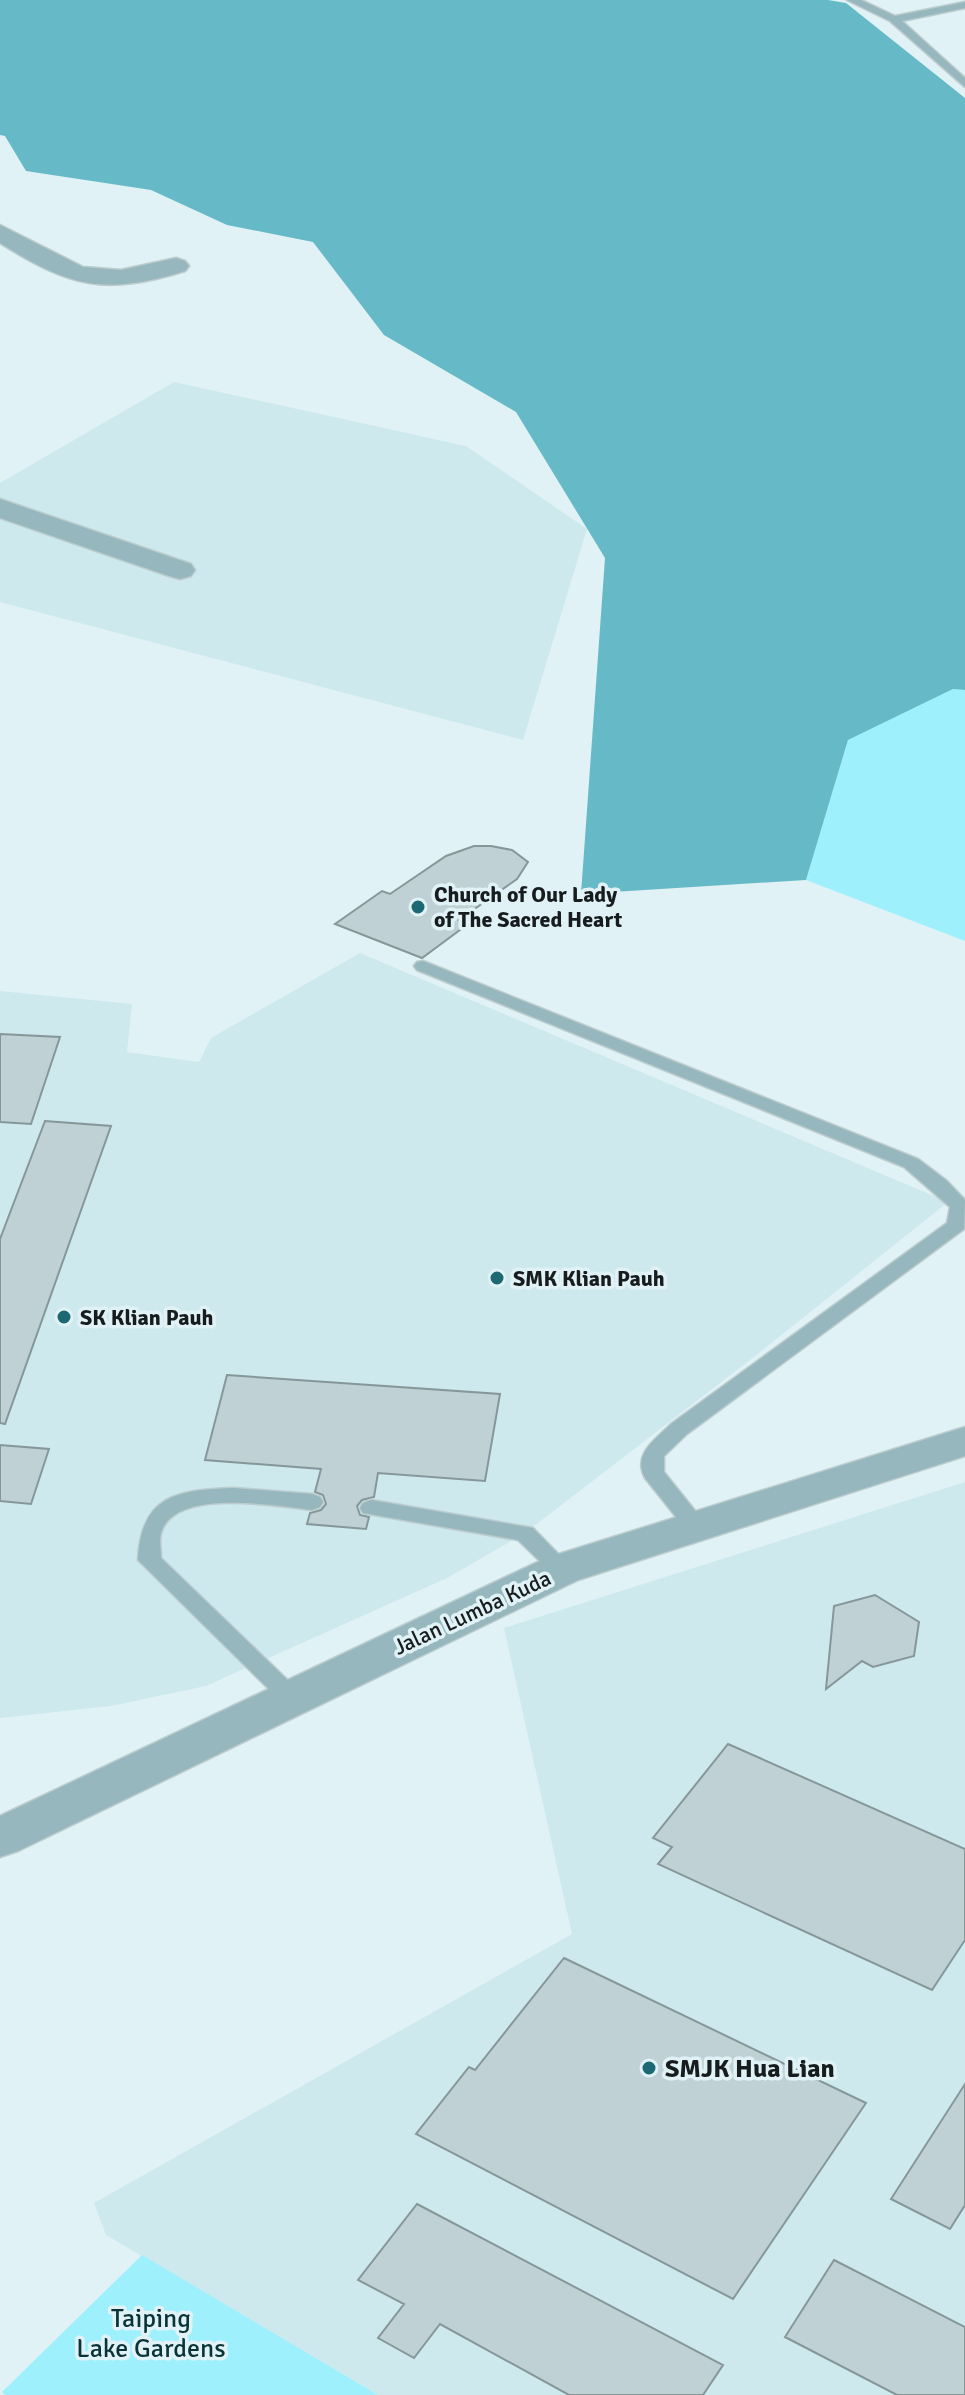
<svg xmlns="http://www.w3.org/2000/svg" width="965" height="2395" viewBox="0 0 965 2395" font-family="Signika,sans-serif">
<rect width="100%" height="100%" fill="#e0f2f5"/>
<path fill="#cde9ed" d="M174 382 466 446 587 529 523 740 0 602V483Z
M360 953 948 1202 759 1353 525 1533 447 1578 206 1686 111 1706 0 1718V991L132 1004 127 1052 199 1062 211 1038Z
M965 1482V2395H378L106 2235 94 2203 572 1934 504 1628Z"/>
<path fill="#9ef0fd" d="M953 689 965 690V941L806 880 848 740Z
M142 2255 378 2395H5L2 2392Z"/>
<path fill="#66bac7" d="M0 0H828L846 3 965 98V690L953 689 848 740 806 880 581 894 605 558 516 412 384 335 313 242 227 225 151 190 26 171 5 136 0 135Z"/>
<path fill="#bfd1d4" stroke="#86979a" stroke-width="2" d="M474 846H491L512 850 528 862 517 879 459 920 468 924 422 958 335 924 382 891 390 894 446 856Z
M0 1034 60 1037 31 1124 0 1122Z
M45 1121 111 1126 5 1424 0 1423V1239Z
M227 1375 500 1394 485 1481 378 1473 374 1497 362 1500 357 1506 360 1515 369 1517 366 1529 307 1524 310 1513 321 1510 326 1504 323 1495 315 1492 321 1469 205 1460Z
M0 1445 49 1449 31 1504 0 1501Z
M875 1595 919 1622 914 1656 873 1667 862 1661 826 1689 834 1606Z
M728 1744 965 1849V1940L932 1990 658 1864 672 1847 653 1838Z
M564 1958 866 2103 733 2299 416 2134 469 2067 475 2070Z
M965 2084V2205L950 2229 891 2199Z
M417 2204 723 2365 703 2395H569L440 2324 414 2358 378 2338 404 2304 358 2280Z
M834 2260 965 2327V2395H897L785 2337Z"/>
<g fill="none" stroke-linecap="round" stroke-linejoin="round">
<g stroke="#bcccce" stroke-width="3">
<path id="lane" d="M847 0H861L895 16 965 2V8L902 21 965 78V87L890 21Z
M423 961 918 1159 947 1181 965 1200 964 1229 687 1434 664 1456V1472L704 1522 707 1527 704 1532H688L645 1478C632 1454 656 1439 671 1424L947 1223 950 1207 904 1167 417 970 414 966 417 962Z
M234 1488 312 1494 320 1497 323 1502 320 1507 312 1510C278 1506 174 1487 161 1533 159 1540 161 1550 161 1558L300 1692 304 1698 300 1704 292 1707 284 1704 138 1560C141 1495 177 1490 234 1488Z
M371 1500 533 1528 573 1569 570 1575H554L518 1540 363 1513 360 1508 363 1503Z"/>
</g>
<g stroke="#bcccce" stroke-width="3">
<path id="street" d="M0 225 83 267 121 270 176 258 185 261 189 266 185 271C104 296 70 287 0 243Z
M0 499 191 564 195 570 191 576 180 579 169 576 0 518Z
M965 1427V1456L578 1580 18 1851 0 1857V1816L546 1558Z"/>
</g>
<use href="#lane" fill="#95b7bd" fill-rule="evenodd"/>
<use href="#street" fill="#95b7bd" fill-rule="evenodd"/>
</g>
<g fill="#1d6872" stroke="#e0f2f5" stroke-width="3">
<circle cx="418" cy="907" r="8"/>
<circle cx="497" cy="1278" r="8"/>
<circle cx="64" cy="1317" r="8"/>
<circle cx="649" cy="2068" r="8"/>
</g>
<g text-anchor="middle" stroke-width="7" stroke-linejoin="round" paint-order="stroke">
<g font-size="22" font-weight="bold" fill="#171d1e" stroke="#e0f2f5" text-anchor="start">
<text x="434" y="902">Church of Our Lady<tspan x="434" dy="25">of The Sacred Heart</tspan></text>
<text x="513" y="1286">SMK Klian Pauh</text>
<text x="80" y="1325">SK Klian Pauh</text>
</g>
<g font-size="22" fill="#171d1e" stroke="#e0f2f5">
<text transform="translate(472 1612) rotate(-25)" y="8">Jalan Lumba Kuda</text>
</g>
<g font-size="26" font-weight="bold" fill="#171d1e" stroke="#e0f2f5" text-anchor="start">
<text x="665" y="2077">SMJK Hua Lian</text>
</g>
<g font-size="26" fill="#083339" stroke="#e0f2f5">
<text x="151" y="2327">Taiping<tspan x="151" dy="30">Lake Gardens</tspan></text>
</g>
</g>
</svg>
